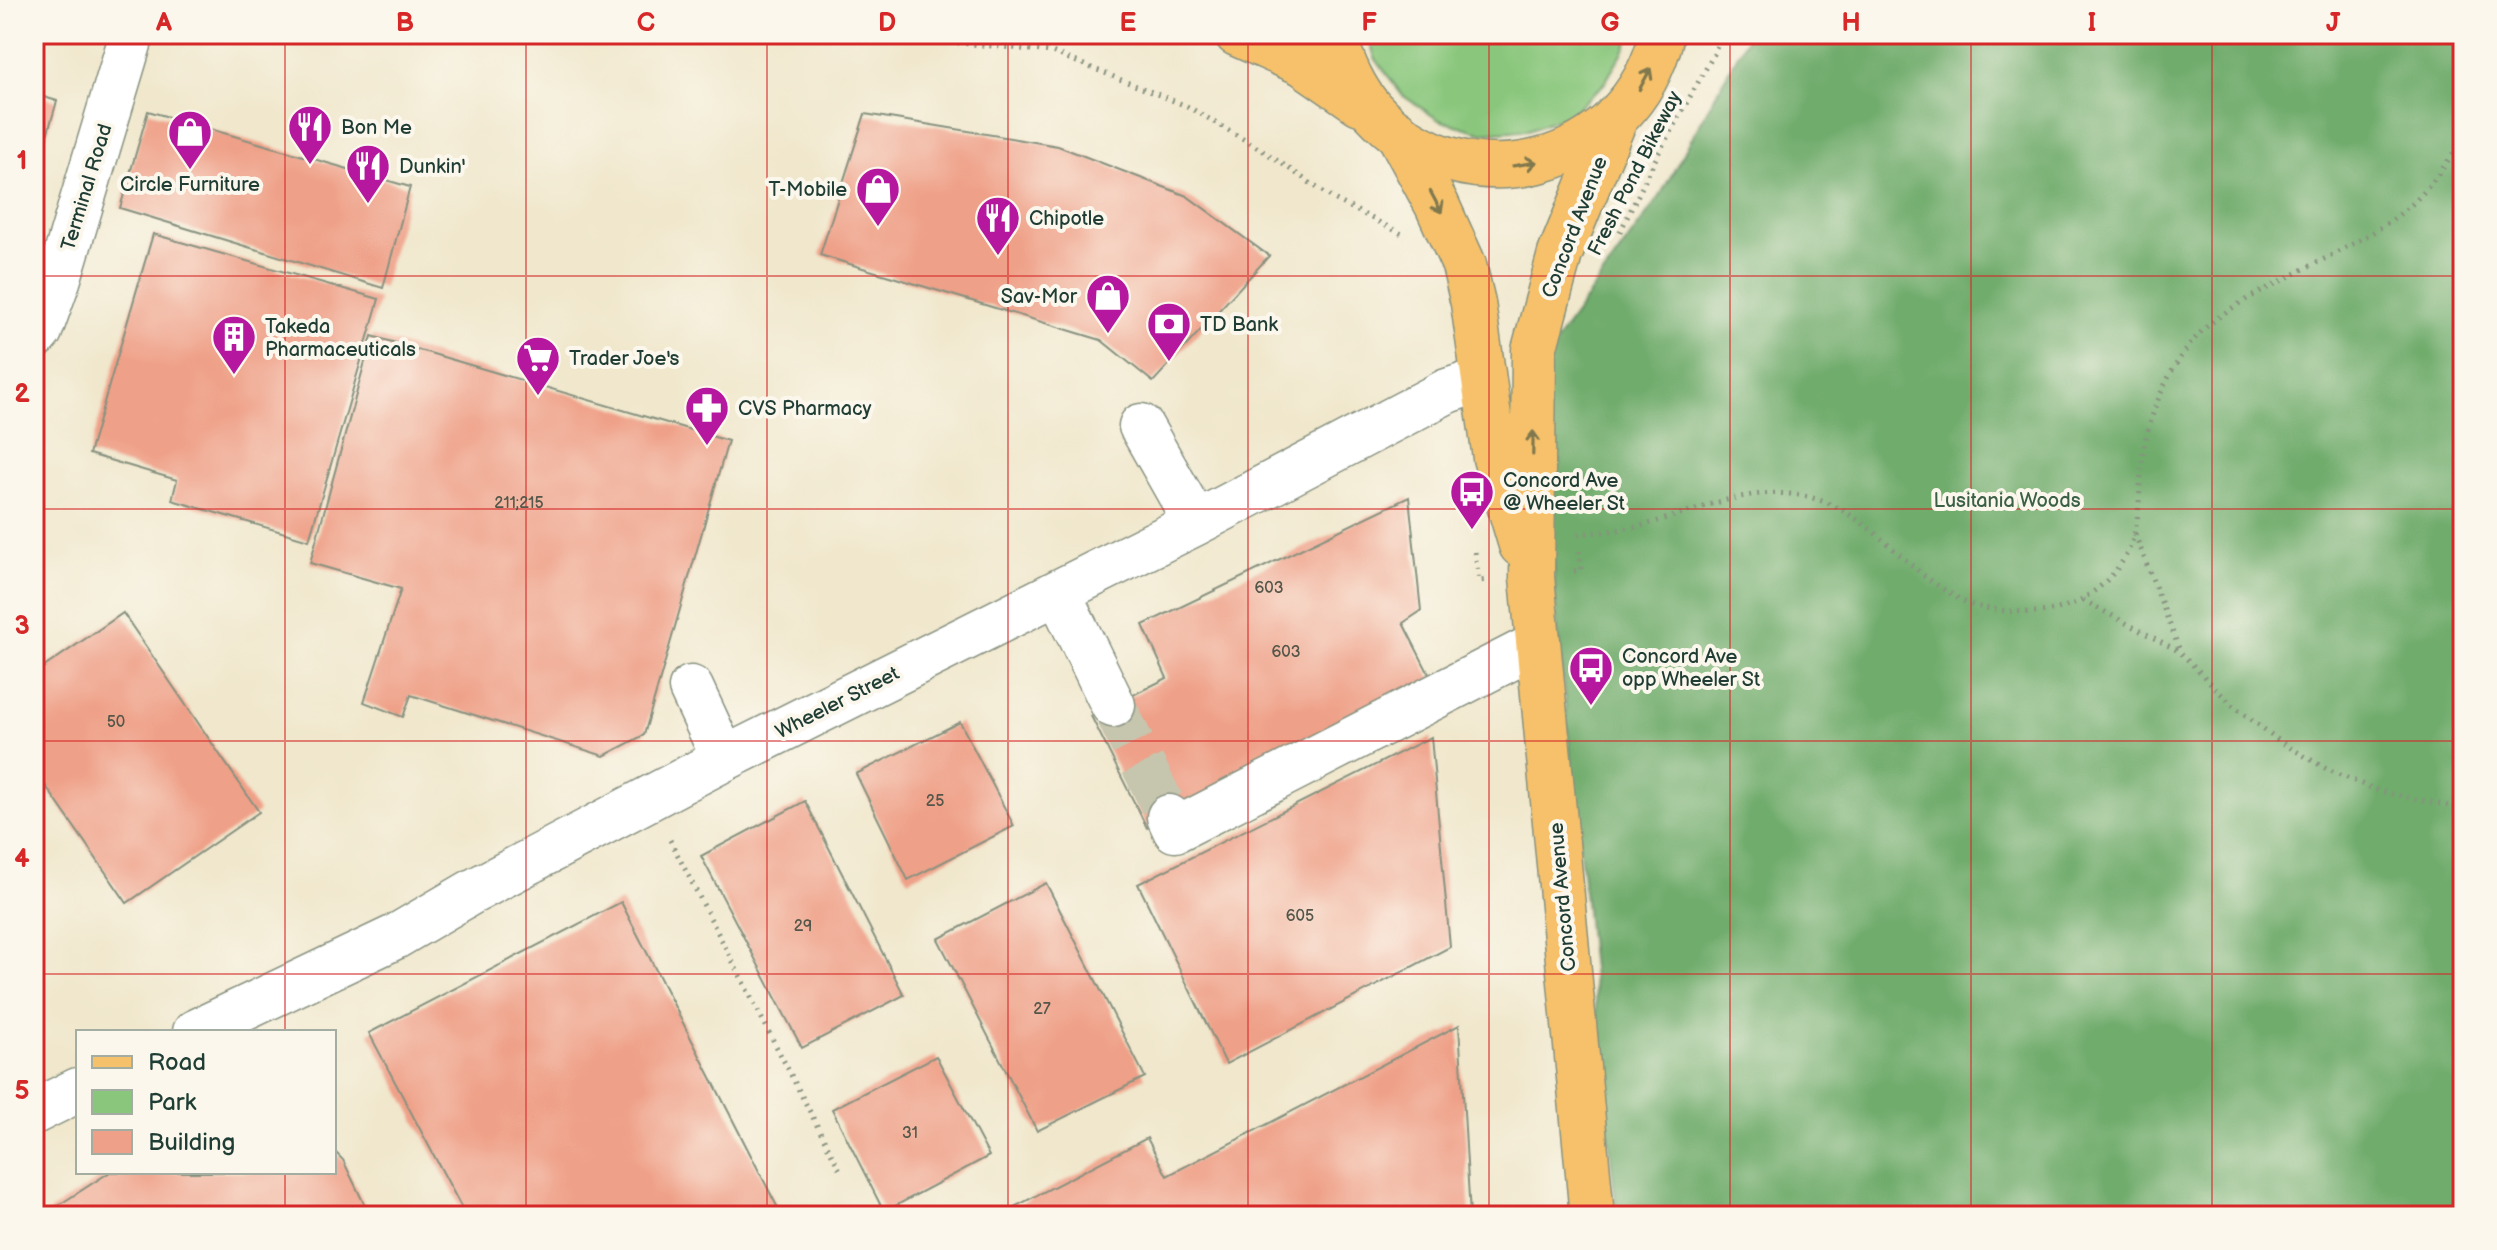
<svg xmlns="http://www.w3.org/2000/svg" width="2497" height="1250" viewBox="0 0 2497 1250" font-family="'Balsamiq Sans',sans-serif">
<rect width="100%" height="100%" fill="#fbf7ec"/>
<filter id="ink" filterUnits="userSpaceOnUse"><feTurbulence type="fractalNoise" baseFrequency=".0125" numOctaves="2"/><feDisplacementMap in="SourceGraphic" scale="16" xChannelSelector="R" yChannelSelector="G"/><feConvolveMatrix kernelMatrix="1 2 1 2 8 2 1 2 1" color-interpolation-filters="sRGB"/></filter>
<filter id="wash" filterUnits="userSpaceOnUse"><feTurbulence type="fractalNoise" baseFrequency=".006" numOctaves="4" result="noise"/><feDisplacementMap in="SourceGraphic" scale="32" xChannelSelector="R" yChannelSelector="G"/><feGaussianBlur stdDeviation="1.8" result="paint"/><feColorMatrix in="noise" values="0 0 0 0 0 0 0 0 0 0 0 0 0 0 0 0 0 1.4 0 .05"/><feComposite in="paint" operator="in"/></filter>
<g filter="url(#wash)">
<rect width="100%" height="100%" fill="#f0e7cc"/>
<path fill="#8ac77d" stroke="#548258" stroke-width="2" d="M1368 34H1629L1627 45 1604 84 1570 114 1528 130 1483 133 1439 120 1402 95 1375 58Z"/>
<path fill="#6fac6c" stroke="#477450" stroke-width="2" d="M1749 34H2463V1216H1617L1557 624 1542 360 1660 196Z"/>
<g id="blocks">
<path fill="#efa088" d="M34 94 57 101 35 177H34Z
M148 111 410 187 383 288 120 208Z
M865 114 1058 146 1187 196 1269 256 1153 382 1101 340 820 255Z
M153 234 379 299 309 540 172 500 177 480 89 454Z
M372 336 728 441 644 735 604 756 411 695 403 717 364 702 401 589 310 563Z
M1409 497 1421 611 1403 623 1433 682 1147 828 1091 716 1167 678 1143 625Z
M123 613 259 812 127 903 34 769V674Z
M960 722 1014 826 908 880 856 774Z
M1431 737 1450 947 1226 1064 1138 884Z
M805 801 904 995 802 1048 701 856Z
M1046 883 1145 1077 1037 1131 938 939Z
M621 902 782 1216H466L369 1033Z
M1459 1025 1470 1216H997L1147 1138 1167 1176Z
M936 1056 989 1156 884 1212 832 1109Z
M334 1151 343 1160 370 1216H42L110 1172H334Z"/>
</g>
</g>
<g filter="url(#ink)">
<use href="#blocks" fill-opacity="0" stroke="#889280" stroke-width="2"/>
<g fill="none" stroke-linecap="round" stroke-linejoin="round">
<path stroke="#c6c5ae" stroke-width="44" stroke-dasharray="44 22" stroke-linecap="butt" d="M1113 705 1169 817"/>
<g stroke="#889280" stroke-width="47">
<path id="minor" d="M34 338 40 331 59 278 132 34
M1141 426 1196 523
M1058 592 1113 705
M691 688 724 759
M1169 817 1175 830 1538 644
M195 1032 395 937 470 893 724 759 1196 523 1447 391 1483 379
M34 1112 78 1090"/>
</g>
<g stroke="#889280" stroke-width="47">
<path id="major" d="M1398 133 1437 205 1464 265 1473 303 1495 458 1521 545
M1592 1216 1532 577 1534 350 1560 254 1616 117"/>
</g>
<g stroke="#889280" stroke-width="47">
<path id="highway" d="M1237 34 1302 63 1360 103
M1334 34C1342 62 1353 89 1372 110 1465 212 1631 168 1662 34"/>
</g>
<path stroke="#889280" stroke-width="5" stroke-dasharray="2 6" stroke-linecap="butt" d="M870 34 1052 52 1189 107 1265 152 1332 198 1402 234
M1620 232 1658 154 1714 54 1721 34
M1578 534C1600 532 1623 530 1644 525 1693 512 1739 489 1790 494 1861 500 1894 561 1951 594 1958 598 1965 603 1972 605 1994 611 2016 612 2038 612 2071 610 2100 592 2119 566 2142 536 2138 497 2142 462 2147 419 2165 374 2193 341 2214 315 2247 299 2277 283 2322 259 2373 238 2412 204 2432 185 2449 161 2463 137
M2135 534 2180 651
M1475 552 1479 581 1489 580
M1574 571 1581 570 1579 547
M2083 600 2180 652 2231 704 2281 742 2330 771 2379 791 2463 809
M670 840 842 1174"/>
<use href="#minor" stroke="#fff" stroke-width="44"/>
<use href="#major" stroke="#f6c16b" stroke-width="44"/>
<use href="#highway" stroke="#f6c16b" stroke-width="44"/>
</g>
<defs><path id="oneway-shaft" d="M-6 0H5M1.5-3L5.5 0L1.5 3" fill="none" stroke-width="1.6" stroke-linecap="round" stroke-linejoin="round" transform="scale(2)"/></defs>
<g stroke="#80784d">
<use href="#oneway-shaft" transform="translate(1645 79) rotate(-62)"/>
<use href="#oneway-shaft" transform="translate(1525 164) rotate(-9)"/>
<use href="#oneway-shaft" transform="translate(1436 202) rotate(62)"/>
<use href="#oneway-shaft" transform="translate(1533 443) rotate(-89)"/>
</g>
</g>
<path fill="none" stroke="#d62828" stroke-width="2" stroke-opacity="0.55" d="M285 34V1032M526 34V1216M767 34V1216M1008 34V1216M1248 34V1216M1489 34V1216M1730 34V1216M1971 34V1216M2212 34V1216M34 276H2463M34 509H2463M34 741H2463M34 974H2463M285 1172V1216"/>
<defs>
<g id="restaurant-pin" transform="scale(2.3)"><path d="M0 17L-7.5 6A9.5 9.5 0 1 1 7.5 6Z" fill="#b5179e" stroke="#fbf7ec"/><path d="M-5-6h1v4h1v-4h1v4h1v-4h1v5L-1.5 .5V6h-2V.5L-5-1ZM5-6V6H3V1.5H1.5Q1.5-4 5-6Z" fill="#fff"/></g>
<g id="shop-pin" transform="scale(2.3)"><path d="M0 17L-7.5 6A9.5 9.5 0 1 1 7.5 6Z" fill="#b5179e" stroke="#fbf7ec"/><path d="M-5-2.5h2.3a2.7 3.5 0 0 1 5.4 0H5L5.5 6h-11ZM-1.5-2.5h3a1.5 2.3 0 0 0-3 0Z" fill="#fff"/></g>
<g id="bank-pin" transform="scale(2.3)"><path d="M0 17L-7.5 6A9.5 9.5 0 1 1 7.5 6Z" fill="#b5179e" stroke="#fbf7ec"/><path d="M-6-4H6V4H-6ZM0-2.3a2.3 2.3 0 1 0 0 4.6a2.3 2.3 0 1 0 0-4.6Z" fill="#fff"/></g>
<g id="building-pin" transform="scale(2.3)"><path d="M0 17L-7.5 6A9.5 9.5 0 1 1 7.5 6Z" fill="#b5179e" stroke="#fbf7ec"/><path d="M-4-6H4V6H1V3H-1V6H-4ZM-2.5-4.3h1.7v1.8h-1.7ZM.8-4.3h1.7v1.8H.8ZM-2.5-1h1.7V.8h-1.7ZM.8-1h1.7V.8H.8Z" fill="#fff"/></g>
<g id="supermarket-pin" transform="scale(2.3)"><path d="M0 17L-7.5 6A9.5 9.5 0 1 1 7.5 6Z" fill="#b5179e" stroke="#fbf7ec"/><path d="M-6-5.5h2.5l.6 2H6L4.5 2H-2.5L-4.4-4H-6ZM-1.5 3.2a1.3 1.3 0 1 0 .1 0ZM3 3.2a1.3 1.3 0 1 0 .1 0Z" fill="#fff"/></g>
<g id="pharmacy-pin" transform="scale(2.3)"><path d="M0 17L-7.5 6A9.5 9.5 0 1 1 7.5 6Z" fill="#b5179e" stroke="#fbf7ec"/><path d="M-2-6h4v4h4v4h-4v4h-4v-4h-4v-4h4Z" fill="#fff"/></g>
<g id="bus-pin" transform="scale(2.3)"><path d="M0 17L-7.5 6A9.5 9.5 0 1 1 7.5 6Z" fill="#b5179e" stroke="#fbf7ec"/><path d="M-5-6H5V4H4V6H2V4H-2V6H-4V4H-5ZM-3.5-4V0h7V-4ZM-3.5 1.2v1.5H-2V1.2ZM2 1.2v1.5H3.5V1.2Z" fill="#fff"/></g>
</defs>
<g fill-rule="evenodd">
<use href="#restaurant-pin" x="310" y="127"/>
<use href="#shop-pin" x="190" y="132"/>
<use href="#restaurant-pin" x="368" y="166"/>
<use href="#shop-pin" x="878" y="189"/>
<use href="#restaurant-pin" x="998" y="218"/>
<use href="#shop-pin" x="1108" y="296"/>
<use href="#bank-pin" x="1169" y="324"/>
<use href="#building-pin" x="234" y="337"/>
<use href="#supermarket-pin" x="538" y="358"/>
<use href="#pharmacy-pin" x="707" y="408"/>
<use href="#bus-pin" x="1472" y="492"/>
<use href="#bus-pin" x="1591" y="668"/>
</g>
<g text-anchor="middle" stroke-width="8" stroke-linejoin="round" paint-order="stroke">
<g font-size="16" fill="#535649">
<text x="519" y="508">211;215</text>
<text x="1269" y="593">603</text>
<text x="1286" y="657">603</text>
<text x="116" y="727">50</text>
<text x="935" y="806">25</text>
<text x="1300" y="921">605</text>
<text x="803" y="931">29</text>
<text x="1042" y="1014">27</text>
<text x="910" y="1138">31</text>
</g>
<g font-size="20" fill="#1f3d34" stroke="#fbf7ec" text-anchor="start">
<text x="341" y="134">Bon Me</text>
<text x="399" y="173">Dunkin'</text>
<text x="190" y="191" text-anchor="middle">Circle Furniture</text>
<text x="847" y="196" text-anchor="end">T-Mobile</text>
<text x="1029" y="225">Chipotle</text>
<text x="1077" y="303" text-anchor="end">Sav-Mor</text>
<text x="1200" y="331">TD Bank</text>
<text x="265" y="333">Takeda<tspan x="265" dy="23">Pharmaceuticals</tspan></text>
<text x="569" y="365">Trader Joe's</text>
<text x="738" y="415">CVS Pharmacy</text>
<text x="1503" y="487">Concord Ave<tspan x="1503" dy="23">@ Wheeler St</tspan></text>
<text x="1622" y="663">Concord Ave<tspan x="1622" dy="23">opp Wheeler St</tspan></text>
</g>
<g font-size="20" fill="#1f3d34" stroke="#fbf7ec">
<text transform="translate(1634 173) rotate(-63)" y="7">Fresh Pond Bikeway</text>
<text transform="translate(86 187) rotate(-73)" y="7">Terminal Road</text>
<text transform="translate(1574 227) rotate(-69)" y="7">Concord Avenue</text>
<text transform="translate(837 702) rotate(-27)" y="7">Wheeler Street</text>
<text transform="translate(1562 897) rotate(-95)" y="7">Concord Avenue</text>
</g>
<g font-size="20" fill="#3a6046" stroke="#fbf7ec">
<text x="2007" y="507">Lusitania Woods</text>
</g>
</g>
<rect width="2497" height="1250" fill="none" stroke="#fbf7ec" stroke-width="88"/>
<rect x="76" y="1030" width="260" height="144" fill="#fbf7ec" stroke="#a3ada2" stroke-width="2"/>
<rect x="92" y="1056" width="40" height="12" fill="#f6c16b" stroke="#a3ada2" stroke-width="2"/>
<text x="148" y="1070" font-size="24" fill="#1f3d34">Road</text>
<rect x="92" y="1090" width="40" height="24" fill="#8ac77d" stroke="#a3ada2" stroke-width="2"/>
<text x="148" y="1110" font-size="24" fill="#1f3d34">Park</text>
<rect x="92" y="1130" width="40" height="24" fill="#efa088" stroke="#a3ada2" stroke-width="2"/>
<text x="148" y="1150" font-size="24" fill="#1f3d34">Building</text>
<rect x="44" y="44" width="2409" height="1162" fill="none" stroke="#d62828" stroke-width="3"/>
<g font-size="26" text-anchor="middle" font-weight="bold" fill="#d62828">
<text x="164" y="31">A</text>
<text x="405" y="31">B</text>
<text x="646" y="31">C</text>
<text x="887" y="31">D</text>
<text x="1128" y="31">E</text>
<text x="1369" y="31">F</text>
<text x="1610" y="31">G</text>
<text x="1851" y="31">H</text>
<text x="2092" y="31">I</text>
<text x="2333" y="31">J</text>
<text x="22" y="169">1</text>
<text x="22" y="402">2</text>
<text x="22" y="634">3</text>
<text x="22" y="867">4</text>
<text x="22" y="1099">5</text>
</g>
</svg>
